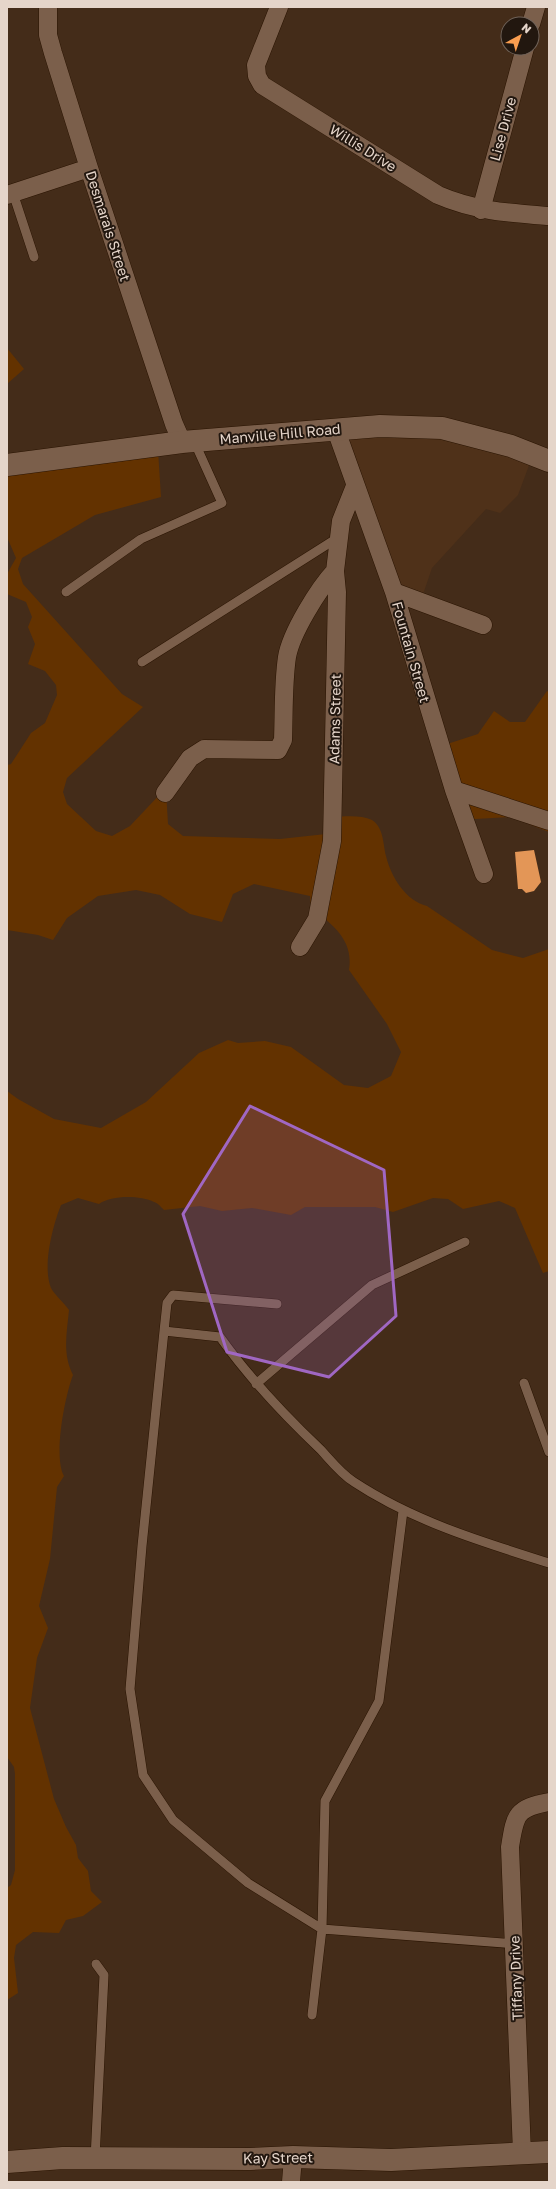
<svg xmlns="http://www.w3.org/2000/svg" width="556" height="2189" viewBox="0 0 556 2189" font-family="'Golos Text',sans-serif">
<rect width="100%" height="100%" fill="#442c19"/>
<path fill="#4f3119" d="M401 429 531 460 518 495 500 513 486 509 432 568 419 606 398 599 333 442Z"/>
<path fill="#633200" d="M7 348 24 369 7 384Z
M158 450 161 497 95 515 22 558 18 569 23 584 122 694 143 707 67 778 63 792 67 804 96 831 112 836 130 826 163 791H166L168 824 183 836 280 839 326 834 329 817C342 817 360 814 372 820 384 828 383 844 386 856 391 877 406 901 427 906L492 950 523 958 549 949V1271L543 1273 515 1208 499 1201 463 1209 448 1199 433 1198 393 1212 375 1207H305L291 1215 252 1208 222 1211 200 1206 164 1210C161 1207 158 1203 154 1202 140 1195 111 1195 99 1204L78 1198 61 1205C53 1225 42 1266 51 1288 55 1295 64 1303 69 1310 67 1332 62 1354 73 1375 65 1396 53 1456 64 1476L57 1487 50 1559 39 1606 48 1628 37 1658 30 1708 54 1799 66 1827 76 1845 78 1858 88 1871 91 1891 102 1902 83 1916 66 1920 59 1933 33 1932 16 1945 14 1958 18 1993 7 2000V1888L11 1885 15 1870V1774L14 1767 7 1757V1091L18 1099 54 1119 101 1128 146 1102 199 1053 228 1040 238 1043 265 1041 291 1047 344 1085 368 1088 391 1076 401 1052 387 1024 349 970C354 939 332 925 311 907L310 896 254 884 233 894 222 922 190 914 160 895 136 890 98 896 67 918 53 940 38 935 7 930V765L11 764 31 733 45 723 57 695 56 685 45 671 28 664 35 644 28 627 32 617 26 602 7 594V574L16 558 7 537V467Z
M547 691 549 692V832L511 817 475 819 465 824 441 746 478 734 494 711 510 722H525Z"/>
<path fill="#e39657" d="M534 850 541 882 534 891 526 893 522 889H518L515 852Z"/>
<g fill="none" stroke-linecap="round" stroke-linejoin="round">
<g stroke="#2a1402" stroke-width="10">
<path id="lane" d="M13 193 34 257
M66 592 141 539 222 503 194 441
M142 662 339 537
M164 1331 167 1303 173 1295 277 1304
M524 1383 549 1452
M256 1384 372 1285 465 1242
M515 1944 322 1929 248 1883 173 1820 143 1775 130 1689 142 1546 164 1331 220 1337C250 1379 284 1415 321 1450 331 1461 341 1474 354 1482 413 1521 482 1542 549 1563
M312 2015 322 1929 325 1801 379 1701 403 1511
M95 2159 104 1975 96 1964"/>
</g>
<g stroke="#2a1402" stroke-width="19">
<path id="street" d="M48 7V35L53 53 89 168 174 424 182 442
M279 7 256 65 257 76 262 85 438 195C475 211 509 213 549 216
M531 24 536 7
M7 195 89 168
M481 210 525 48
M336 430 394 592 454 790 484 874
M394 592 483 625
M454 790 549 821
M165 793 190 758 204 749 278 750 283 740C284 713 283 684 287 657 291 633 319 588 335 571
M300 947 317 919 332 841 337 592 335 571 341 521 355 486
M522 2153 510 1847C515 1816 515 1808 549 1802
M291 2182 293 2157"/>
</g>
<g stroke="#2a1402" stroke-width="23">
<path id="secondary" d="M7 465 182 442 380 426 442 428 511 446 549 461
M7 2162 63 2158 250 2159 293 2157 391 2160 549 2152"/>
</g>
<use href="#lane" stroke="#7b5f4b" stroke-width="9"/>
<use href="#street" stroke="#7b5f4b" stroke-width="18"/>
<use href="#secondary" stroke="#7b5f4b" stroke-width="22"/>
</g>
<path fill="#a067c3" fill-opacity="0.2" stroke="#a067c3" stroke-width="3" stroke-linejoin="round" d="M250 1106 384 1170 396 1316 329 1377 227 1352 183 1214Z"/>
<g text-anchor="middle" stroke-width="4" stroke-linejoin="round" paint-order="stroke">
<g font-size="14" fill="#e5d5ca" stroke="#22170f">
<text transform="translate(503 129) rotate(-75)" y="5">Lise Drive</text>
<text transform="translate(363 148) rotate(32)" y="5">Willis Drive</text>
<text transform="translate(108 226) rotate(72)" y="5">Desmarais Street</text>
<text transform="translate(280 434) rotate(-5)" y="5">Manville Hill Road</text>
<text transform="translate(411 652) rotate(74)" y="5">Fountain Street</text>
<text transform="translate(335 719) rotate(-89)" y="5">Adams Street</text>
<text transform="translate(516 1978) rotate(-92)" y="5">Tiffany Drive</text>
<text transform="translate(278 2158) rotate(-1)" y="5">Kay Street</text>
</g>
</g>
<rect width="556" height="2189" fill="none" stroke="#e5d5ca" stroke-width="16"/>
<g transform="translate(520 36) rotate(40)"><circle r="19" fill="#22170f" stroke="#70635a"/>
<path d="M0-3L7 15L0 10L-7 15Z" fill="#fb9e50"/>
<text y="-6" font-size="11" font-weight="bold" text-anchor="middle" fill="#e5d5ca">N</text>
</g>
</svg>
